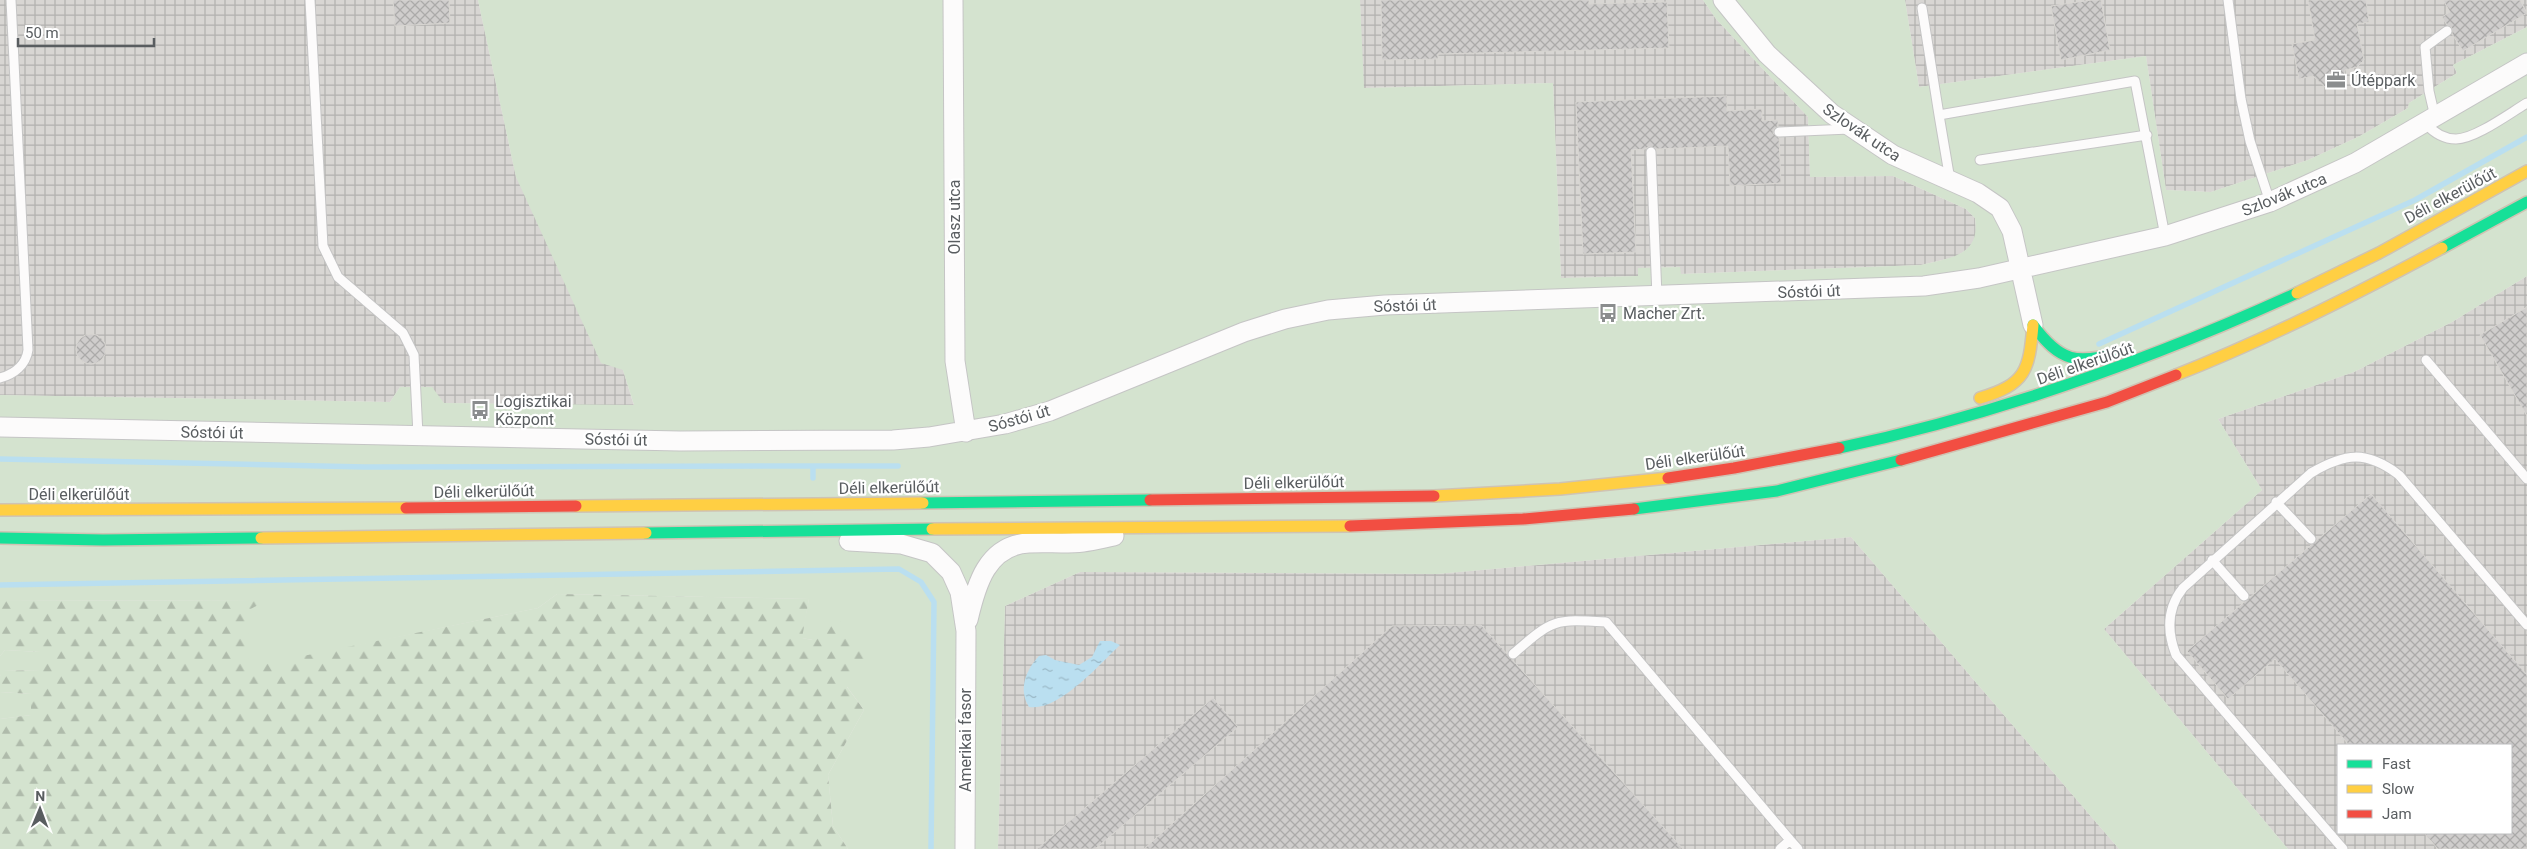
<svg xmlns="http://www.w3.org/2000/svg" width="2527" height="849" viewBox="0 0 2527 849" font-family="Roboto,sans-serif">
<defs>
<pattern id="industrial-grid" width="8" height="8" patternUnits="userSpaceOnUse" patternTransform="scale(1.25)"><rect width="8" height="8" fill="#d8d6d3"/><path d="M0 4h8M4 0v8" fill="none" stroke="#b2b1af"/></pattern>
<pattern id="forest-firs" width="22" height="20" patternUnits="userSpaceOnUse" patternTransform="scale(1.25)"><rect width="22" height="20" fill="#d4e3cf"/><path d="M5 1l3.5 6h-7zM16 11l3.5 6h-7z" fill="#afbbab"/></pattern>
<pattern id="water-ripples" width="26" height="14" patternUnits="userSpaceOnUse" patternTransform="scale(1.25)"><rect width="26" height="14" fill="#badff0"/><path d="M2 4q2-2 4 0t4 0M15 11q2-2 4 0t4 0" fill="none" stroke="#9ab8c6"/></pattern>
<pattern id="building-cross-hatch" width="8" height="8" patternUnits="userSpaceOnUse" patternTransform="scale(1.25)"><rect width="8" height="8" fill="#cfcdcc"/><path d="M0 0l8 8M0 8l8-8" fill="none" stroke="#abaaa9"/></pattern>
</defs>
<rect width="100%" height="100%" fill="#e9e6e3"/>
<path fill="url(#industrial-grid)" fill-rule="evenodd" d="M0 0H478L516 177 623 370 634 406 444 403 400 387 390 402 0 395Z
M1360 0H1703L1716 19 1808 117 1810 177 1893 176 1966 209 1975 218 1976 238 1968 249 1955 257 1921 265 1680 274V267L1638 268V276L1561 278 1553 83 1363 88Z
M1905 0H2527V27L2453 65 2457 73 2409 103 2408 108 2360 136 2308 160 2211 192 2166 190 2146 56 1919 87Z
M2527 276V849H2288L2104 629 2262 490 2218 419 2354 372 2452 322ZM2338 745H2511V833H2338Z
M1851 537 2119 849H998L1005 606 1080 572 1437 574Z"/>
<path fill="#d4e3cf" d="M478 0H1360L1364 88 1553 83 1561 278 1638 276V268L1680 267 1681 274 1921 265C1949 258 1981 256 1975 218L1966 209 1893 176 1810 177 1808 117 1716 19 1703 0H1905L1919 87 2146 56 2166 190 2211 192 2308 160 2360 136 2408 108 2409 103 2457 73 2453 65 2527 27V276L2452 322 2354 372 2218 419 2262 490 2104 629 2288 849H2119L1851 537 1437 574 1080 572 1005 606 998 849H848L833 826 828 775 864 710 813 640 801 638 809 599 557 594 538 608 249 668V609L263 601 0 600V395L390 402 400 387H432L444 403 634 405 623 370 601 363 516 177Z
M5 650 40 652 41 670 3 671 0 676V656Z
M0 692 31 694V715L0 719Z"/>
<path fill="url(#forest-firs)" d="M557 594 809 599 802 638 812 640 838 618 866 660 847 687 864 710 828 775 833 826 848 849H0V719L31 715V694L0 692V676L2 671 40 670V652L5 650 0 656V600L265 601 249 610V667L538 608Z"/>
<path fill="url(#water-ripples)" d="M1100 641H1111L1120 645C1100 664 1058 712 1029 707 1018 689 1026 670 1039 656L1046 655 1055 660 1079 665 1092 657Z"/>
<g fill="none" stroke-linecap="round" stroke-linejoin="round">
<path stroke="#badff0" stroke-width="5.5" d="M2099 344 2415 200 2527 137
M0 459 365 467 813 466V478
M813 466H898
M0 585 899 569 921 582 934 602 931 849"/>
</g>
<path fill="url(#building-cross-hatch)" stroke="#d8d6d2" d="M393 0H449L450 23 395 26Z
M1381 0H1589V4L1667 2 1669 48 1438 54V59L1382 60Z
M2092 0H2101L2110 50 2061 60 2051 6Z
M2308 0H2366L2369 22 2357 24 2364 60 2357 67 2345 70 2343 83 2336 89H2327L2313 76 2299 79 2292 44 2315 40Z
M2443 0H2520L2527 13 2463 51 2452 34V28L2447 25 2442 17 2450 12Z
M1727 96V111L1762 109V121L1778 120V126L1774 129 1773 133 1779 138 1781 183 1730 186 1728 146 1656 149 1650 146 1645 149 1631 150 1636 252 1583 254 1576 102Z
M2527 307V416L2480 335Z
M76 349a15 15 0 1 1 30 0a15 15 0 1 1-30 0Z
M2371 494 2527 675V849H2438L2424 833H2511V745H2349L2275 659 2228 699 2187 651Z
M1481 625 1683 849H1144L1392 626Z
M1213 698 1238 727 1095 849H1037Z"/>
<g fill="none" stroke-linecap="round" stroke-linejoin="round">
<g stroke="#c5c5c5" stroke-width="11">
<path id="lane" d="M310 0 323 246 338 277 403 333 414 355 418 435
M2228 0 2241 99 2250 141 2270 202
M1922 8 1939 115
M2435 117 2429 91 2425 47 2447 31
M2425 123C2433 132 2443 139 2456 139 2475 139 2510 113 2527 103
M1779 132 1850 129
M1651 152 1657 296
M1980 160 2147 135
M1950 180 1939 115 2135 81 2165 236
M2426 360 2527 479
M0 378C14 374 26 365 28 350L11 0
M2276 502 2311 539
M2212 560 2244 596
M1513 654C1553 619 1554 619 1606 622L1790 840
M1780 849 1790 840 1798 849
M2343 849 2176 655C2167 632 2167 608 2183 588L2311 473C2345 453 2366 450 2399 475L2527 625"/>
</g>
<g stroke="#c5c5c5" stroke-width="21">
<path id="street" d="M953 0 955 361 966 432
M1723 0 1767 54 1832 114 1893 155 1978 193 2000 208 2012 231 2033 325
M0 427 680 441 893 440 929 437 1005 424 1050 411 1244 332 1285 319 1328 310 1385 305 1924 286 1979 278 2165 236 2270 202 2355 163 2527 63
M849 541 901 544 932 553 951 572 960 592 966 631 965 849
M968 620C976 585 987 545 1029 543 1047 542 1066 544 1083 542 1093 541 1104 538 1114 536"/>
</g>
<g stroke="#cfc3b3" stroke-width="14">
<path id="fast" d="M2442 248 2527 202
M2033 325C2060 362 2077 365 2120 352
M1839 448C1999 414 2148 361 2297 293
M923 503 1150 500
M1634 509 1777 491 1901 460
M646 533 932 529
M0 538 103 540 261 538"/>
</g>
<g stroke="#cfc3b3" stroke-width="14">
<path id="slow" d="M2297 293 2379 253 2527 171
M2176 375C2268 339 2355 295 2442 248
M1980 398C2026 384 2029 371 2033 325
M1434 496 1560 489 1668 478
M576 506 923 503
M0 510 406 508
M932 529 1350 526
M261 538 646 533"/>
</g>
<g stroke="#cfc3b3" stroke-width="14">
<path id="jam" d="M1901 460 2107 402 2176 375
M1668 478 1734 468 1839 448
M1150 500 1434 496
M406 508 576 506
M1350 526 1523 519 1634 509"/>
</g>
<use href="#lane" stroke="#fcfbfb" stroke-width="9"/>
<use href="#street" stroke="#fcfbfb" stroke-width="19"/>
<use href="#fast" stroke="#16e098" stroke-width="11"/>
<use href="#slow" stroke="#ffcf43" stroke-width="11"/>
<use href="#jam" stroke="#f24e42" stroke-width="11"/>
</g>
<defs>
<g id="office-bare" transform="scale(1.5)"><path d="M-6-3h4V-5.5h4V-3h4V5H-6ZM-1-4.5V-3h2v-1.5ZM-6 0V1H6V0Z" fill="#8b8d8e" stroke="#fff" stroke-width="2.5" paint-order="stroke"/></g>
<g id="bus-bare" transform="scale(1.5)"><path d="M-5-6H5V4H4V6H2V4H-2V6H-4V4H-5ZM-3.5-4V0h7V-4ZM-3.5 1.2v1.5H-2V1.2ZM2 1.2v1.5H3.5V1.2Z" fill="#8b8d8e" stroke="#fff" stroke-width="2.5" paint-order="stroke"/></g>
</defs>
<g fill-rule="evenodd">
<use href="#office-bare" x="2336" y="80"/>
<use href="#bus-bare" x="1608" y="313"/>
<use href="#bus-bare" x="480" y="410"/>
</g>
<g text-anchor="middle" stroke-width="4.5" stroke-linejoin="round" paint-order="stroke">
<g font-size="16" fill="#595d60" stroke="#fff" text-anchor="start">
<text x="2351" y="86">Útéppark</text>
<text x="1623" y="319">Macher Zrt.</text>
<text x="495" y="407">Logisztikai<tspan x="495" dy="18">Központ</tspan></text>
</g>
<g font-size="16" fill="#595d60" stroke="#fff">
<text transform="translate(1862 132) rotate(34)" y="6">Szlovák utca</text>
<text transform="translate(2284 194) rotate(-22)" y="6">Szlovák utca</text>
<text transform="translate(2450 195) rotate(-28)" y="6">Déli elkerülőút</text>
<text transform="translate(954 217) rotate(-90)" y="6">Olasz utca</text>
<text transform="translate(1809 291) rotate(-2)" y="6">Sóstói út</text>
<text transform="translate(1405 305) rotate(-2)" y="6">Sóstói út</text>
<text transform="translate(2085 363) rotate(-19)" y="6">Déli elkerülőút</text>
<text transform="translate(1019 418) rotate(-16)" y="6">Sóstói út</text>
<text transform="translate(212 432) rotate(1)" y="6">Sóstói út</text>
<text transform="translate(616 439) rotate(1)" y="6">Sóstói út</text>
<text transform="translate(1695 457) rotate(-8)" y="6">Déli elkerülőút</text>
<text transform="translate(1294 482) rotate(-1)" y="6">Déli elkerülőút</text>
<text transform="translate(889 487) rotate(-1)" y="6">Déli elkerülőút</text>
<text transform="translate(484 491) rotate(-1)" y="6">Déli elkerülőút</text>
<text x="79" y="500">Déli elkerülőút</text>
<text transform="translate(965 740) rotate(-90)" y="6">Amerikai fasor</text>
</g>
</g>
<rect x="2337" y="744" width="175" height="90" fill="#ffffff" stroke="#bdbebf"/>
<rect x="2347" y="760" width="25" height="8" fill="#16e098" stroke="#bdbebf"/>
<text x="2382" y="769" font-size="15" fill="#595d60">Fast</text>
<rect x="2347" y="785" width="25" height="8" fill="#ffcf43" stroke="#bdbebf"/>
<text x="2382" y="794" font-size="15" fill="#595d60">Slow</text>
<rect x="2347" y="810" width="25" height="8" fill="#f24e42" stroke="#bdbebf"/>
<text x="2382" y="819" font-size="15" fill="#595d60">Jam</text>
<g transform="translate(40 809) rotate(1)" stroke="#ffffff" stroke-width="4" paint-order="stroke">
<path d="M0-4L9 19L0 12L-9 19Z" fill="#595d60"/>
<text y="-8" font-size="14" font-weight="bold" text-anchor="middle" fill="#595d60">N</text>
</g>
<path d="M18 38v8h136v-8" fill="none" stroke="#595d60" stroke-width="2.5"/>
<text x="25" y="38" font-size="15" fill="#595d60" stroke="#ffffff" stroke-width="4" paint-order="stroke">50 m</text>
</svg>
